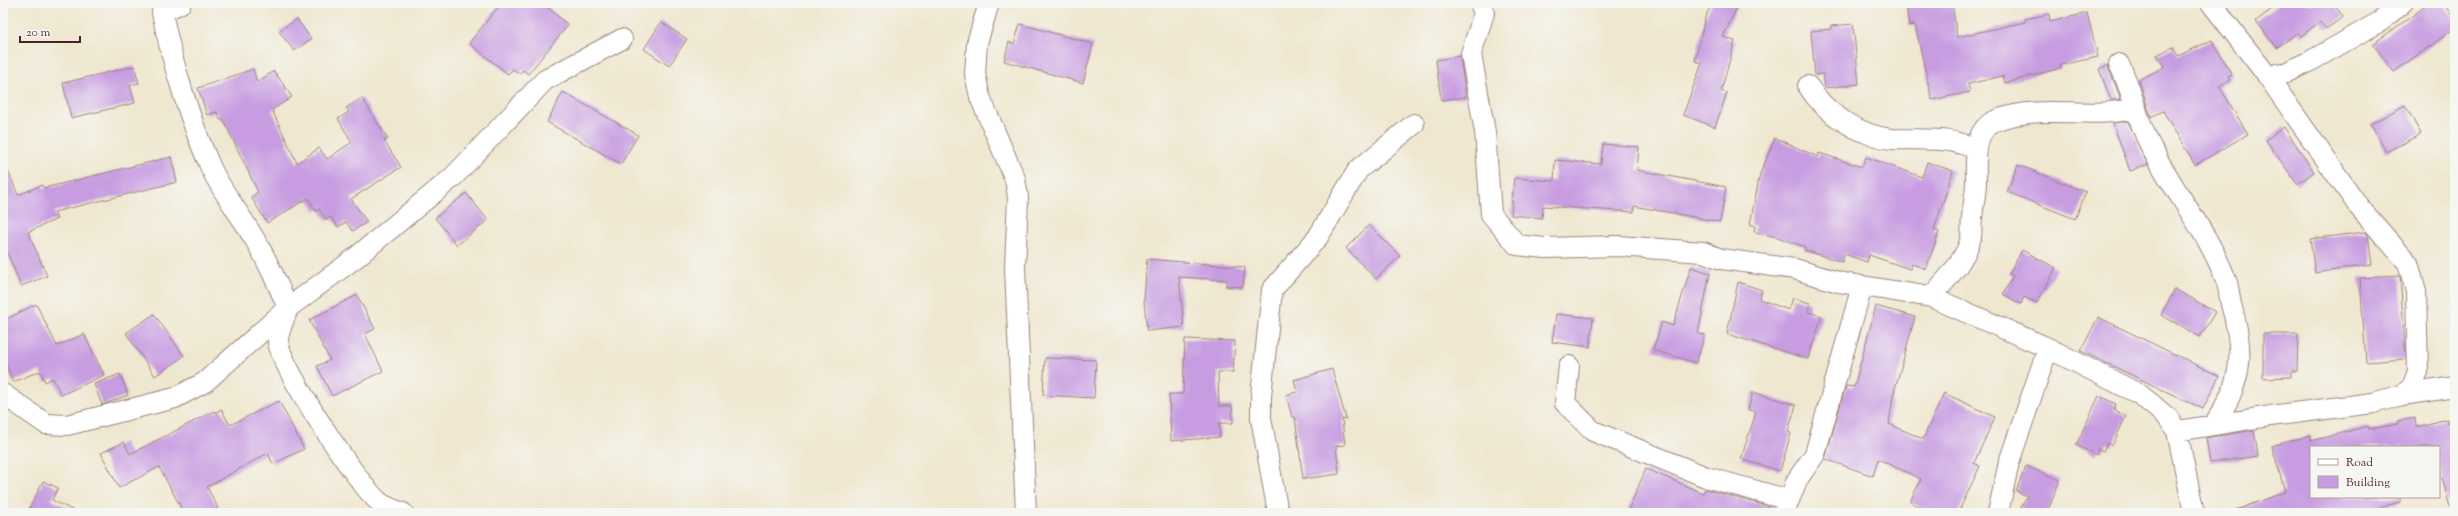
<svg xmlns="http://www.w3.org/2000/svg" width="2458" height="516" viewBox="0 0 2458 516" font-family="'Sorts Mill Goudy',serif">
<rect width="100%" height="100%" fill="#f6f6f2"/>
<filter id="ink" filterUnits="userSpaceOnUse"><feTurbulence type="fractalNoise" baseFrequency=".025" numOctaves="2"/><feDisplacementMap in="SourceGraphic" scale="8" xChannelSelector="R" yChannelSelector="G"/><feConvolveMatrix kernelMatrix="1 2 1 2 8 2 1 2 1" color-interpolation-filters="sRGB"/></filter>
<filter id="wash" filterUnits="userSpaceOnUse"><feTurbulence type="fractalNoise" baseFrequency=".012" numOctaves="4" result="noise"/><feDisplacementMap in="SourceGraphic" scale="16" xChannelSelector="R" yChannelSelector="G"/><feGaussianBlur stdDeviation="0.9" result="paint"/><feColorMatrix in="noise" values="0 0 0 0 0 0 0 0 0 0 0 0 0 0 0 0 0 1.4 0 .05"/><feComposite in="paint" operator="in"/></filter>
<g filter="url(#wash)">
<rect width="100%" height="100%" fill="#efe7cf"/>
<g id="blocks">
<path fill="#c79ce1" d="M501 3H543L568 25 528 74 523 70 520 74 513 69 508 74 469 43Z
M1712 3H1739L1723 37 1735 41 1721 91 1727 93 1715 127 1683 115 1702 63 1695 61 1705 18Z
M1928 3H1952L1957 37 2025 22V19L2049 14 2050 22 2087 13 2098 57 2061 65V68L2005 83 2003 76 1968 84 1970 92 1932 100 1915 25 1909 26 1906 6Z
M2280 3H2333L2343 17 2326 29 2320 22 2301 36 2298 32 2277 48 2256 21Z
M2430 3H2443L2455 20V28L2394 72 2373 44Z
M297 19 311 39 294 51 279 31Z
M661 22 687 39 669 66 644 49Z
M1020 24 1093 44 1083 83 1004 61 1009 42 1014 44Z
M1853 24 1859 84 1825 88 1823 74 1815 75 1811 31 1832 29 1831 26Z
M2212 40 2232 75 2228 77 2230 80 2219 86 2248 134 2195 165 2163 111 2151 117 2139 80 2164 67 2157 55 2173 47 2178 56Z
M1460 56 1466 97 1441 100 1436 60Z
M2108 65 2109 69 2121 99 2111 100 2099 69Z
M134 66 139 83 130 85 135 103 71 118 63 83Z
M253 69 257 82 274 71 292 97 272 110 297 163 319 148 327 159 352 142 338 119 349 112 346 108 362 98 388 139 384 141 401 167 351 199 367 222 353 231 346 222 338 227 331 217 326 220 319 209 316 211 308 198 267 223 251 197 258 192 223 119 220 120 217 112 207 115 198 88Z
M563 92 638 135 621 164 547 122Z
M2405 105 2421 134 2386 152 2371 124Z
M2128 121 2148 165 2130 171 2113 123Z
M2284 127 2314 172 2297 184 2266 140Z
M1775 138 1818 157 1819 153 1862 167 1866 157 1922 177 1927 162 1953 171 1934 230 1939 232 1926 269 1912 264 1910 269 1869 255 1867 262 1844 254 1842 262 1804 250 1805 247 1777 237 1754 232 1755 226 1750 224 1760 174Z
M1603 144 1639 147 1637 170 1726 187 1720 222 1634 206V212L1543 206 1542 218 1511 215 1514 178 1554 181 1555 160 1601 164Z
M171 157 177 182 54 212 57 219 28 232 47 276 21 286 3 243V159L18 195 42 185 44 188Z
M2018 165 2086 192 2075 219 2007 192Z
M466 193 488 220 457 245 435 218Z
M1369 225 1400 256 1376 279 1346 248Z
M2365 232 2368 235 2372 265 2315 273 2310 239Z
M2022 250 2056 268 2037 303 2024 297 2021 304 2003 294 2013 276 2009 274Z
M1147 259 1245 267 1243 287 1226 286 1227 280 1179 277 1184 327 1147 331 1144 301Z
M1691 267 1710 273 1698 334 1705 335 1696 363 1653 350 1662 322 1673 326Z
M2400 276 2406 359 2366 362 2360 278Z
M1738 282 1762 290 1759 299 1789 310 1793 298 1810 303 1808 312 1822 316 1808 359 1727 334Z
M2175 289 2215 312 2200 337 2161 315Z
M357 295 375 329 365 334 383 371 332 396 317 366 330 360 309 320Z
M36 304 57 346 84 334 104 375 61 395 53 378 45 382 40 371 13 382 3 357V321Z
M1876 306 1915 317 1893 396 1889 424 1923 439 1944 393 1995 417 1974 463 1980 466 1958 513H1933L1910 502 1921 479 1878 459 1873 476 1825 459 1846 386 1854 387Z
M154 314 184 356 155 376 126 333Z
M1556 314 1593 318 1590 347 1552 342Z
M2098 317 2219 376 2203 409 2081 351Z
M2263 334H2298L2297 371H2291V377L2263 378Z
M1185 339 1235 341 1233 372H1218L1219 406H1232L1233 423H1219L1220 437 1171 441 1169 394H1183Z
M1045 358 1096 360 1094 398 1043 395Z
M1332 369 1346 419 1342 420 1345 445 1336 446 1339 474 1303 479 1295 417H1292L1286 395 1297 392 1294 380Z
M120 374 128 395 102 405 94 384Z
M1753 392 1796 405 1788 432 1791 433 1780 471 1741 459 1756 412 1748 410Z
M2099 396 2116 404 2114 410 2126 416 2112 446 2107 443 2103 451 2098 449 2096 455 2076 445Z
M279 401 304 449 273 464 268 453 207 487 218 508 209 513H184L159 467 119 488 101 453 124 442 130 454 214 411 215 413 221 409 230 425Z
M2415 418 2416 427 2447 419V423L2455 420V506L2450 507 2439 467V447H2311V497H2400V502L2360 513H2234L2233 511 2285 492 2272 446 2311 435V441L2368 426 2369 429 2398 424 2397 421Z
M2254 430 2258 456 2210 463 2206 438Z
M2026 466 2060 480 2047 513H2017L2027 496 2016 491Z
M1646 469 1703 493 1705 489 1763 505 1773 509V513H1627Z
M43 481 58 488 52 500 78 513H27Z"/>
</g>
</g>
<g filter="url(#ink)">
<use href="#blocks" fill-opacity="0" stroke="#9c837d" stroke-width="1"/>
<g fill="none" stroke-linecap="round" stroke-linejoin="round">
<g stroke="#9c837d" stroke-width="22">
<path id="minor" d="M181 3 162 12C171 59 191 124 211 168 222 192 239 212 252 235 267 258 277 283 288 308 285 318 278 331 278 341 280 367 357 483 378 501 385 507 395 510 403 513
M989 3 977 43 975 74 980 97 1015 179 1018 197 1015 268 1026 513
M1480 3 1484 13 1471 54 1485 132 1491 214 1517 245 1545 248 1618 246 1703 252 1721 259 1795 269 1838 282 1931 297 2048 348 2139 394 2154 406 2168 418 2177 431 2194 513
M2211 3 2269 78
M2119 64C2132 89 2136 117 2149 143 2172 190 2208 231 2226 280 2229 287 2229 296 2231 304 2245 352 2243 382 2214 424
M1808 86C1826 114 1858 135 1891 139 1910 140 1931 138 1950 141 1959 143 1968 146 1977 148
M1931 297C1946 280 1966 260 1971 237 1972 231 1971 224 1972 218 1973 206 1976 194 1976 182 1976 162 1972 129 1997 120 2042 103 2091 120 2136 108
M1569 366 1565 403 1593 431 1706 477 1789 500
M3 394 46 424 67 425 175 398 205 382 288 308 354 259 453 177 545 80 622 39
M2402 395 2455 387
M2177 431 2270 416 2373 403 2402 395 2412 387 2418 372 2416 291 2408 263 2359 207 2269 78 2278 74 2285 73 2307 63 2381 21 2402 3
M1278 513 1261 418V396L1272 290 1318 237 1358 170 1414 124
M1784 513 1797 480 1815 454 1862 286
M1998 513 2009 462 2048 348"/>
</g>
<use href="#minor" stroke="#fff" stroke-width="20"/>
</g>
</g>
<rect width="2458" height="516" fill="none" stroke="#f6f6f2" stroke-width="16"/>
<rect x="2310" y="446" width="130" height="52" fill="#f6f6f2" stroke="#b1a0a2"/>
<rect x="2318" y="459" width="20" height="6" fill="#ffffff" stroke="#b1a0a2"/>
<text x="2346" y="466" font-size="12" fill="#4a1f2b">Road</text>
<rect x="2318" y="476" width="20" height="12" fill="#c79ce1" stroke="#b1a0a2"/>
<text x="2346" y="486" font-size="12" fill="#4a1f2b">Building</text>
<path d="M20 36v6h60v-6" fill="none" stroke="#4a1f2b" stroke-width="2"/>
<text x="26" y="36" font-size="12" fill="#4a1f2b" stroke="#f6f6f2" stroke-width="3" paint-order="stroke">20 m</text>
</svg>
